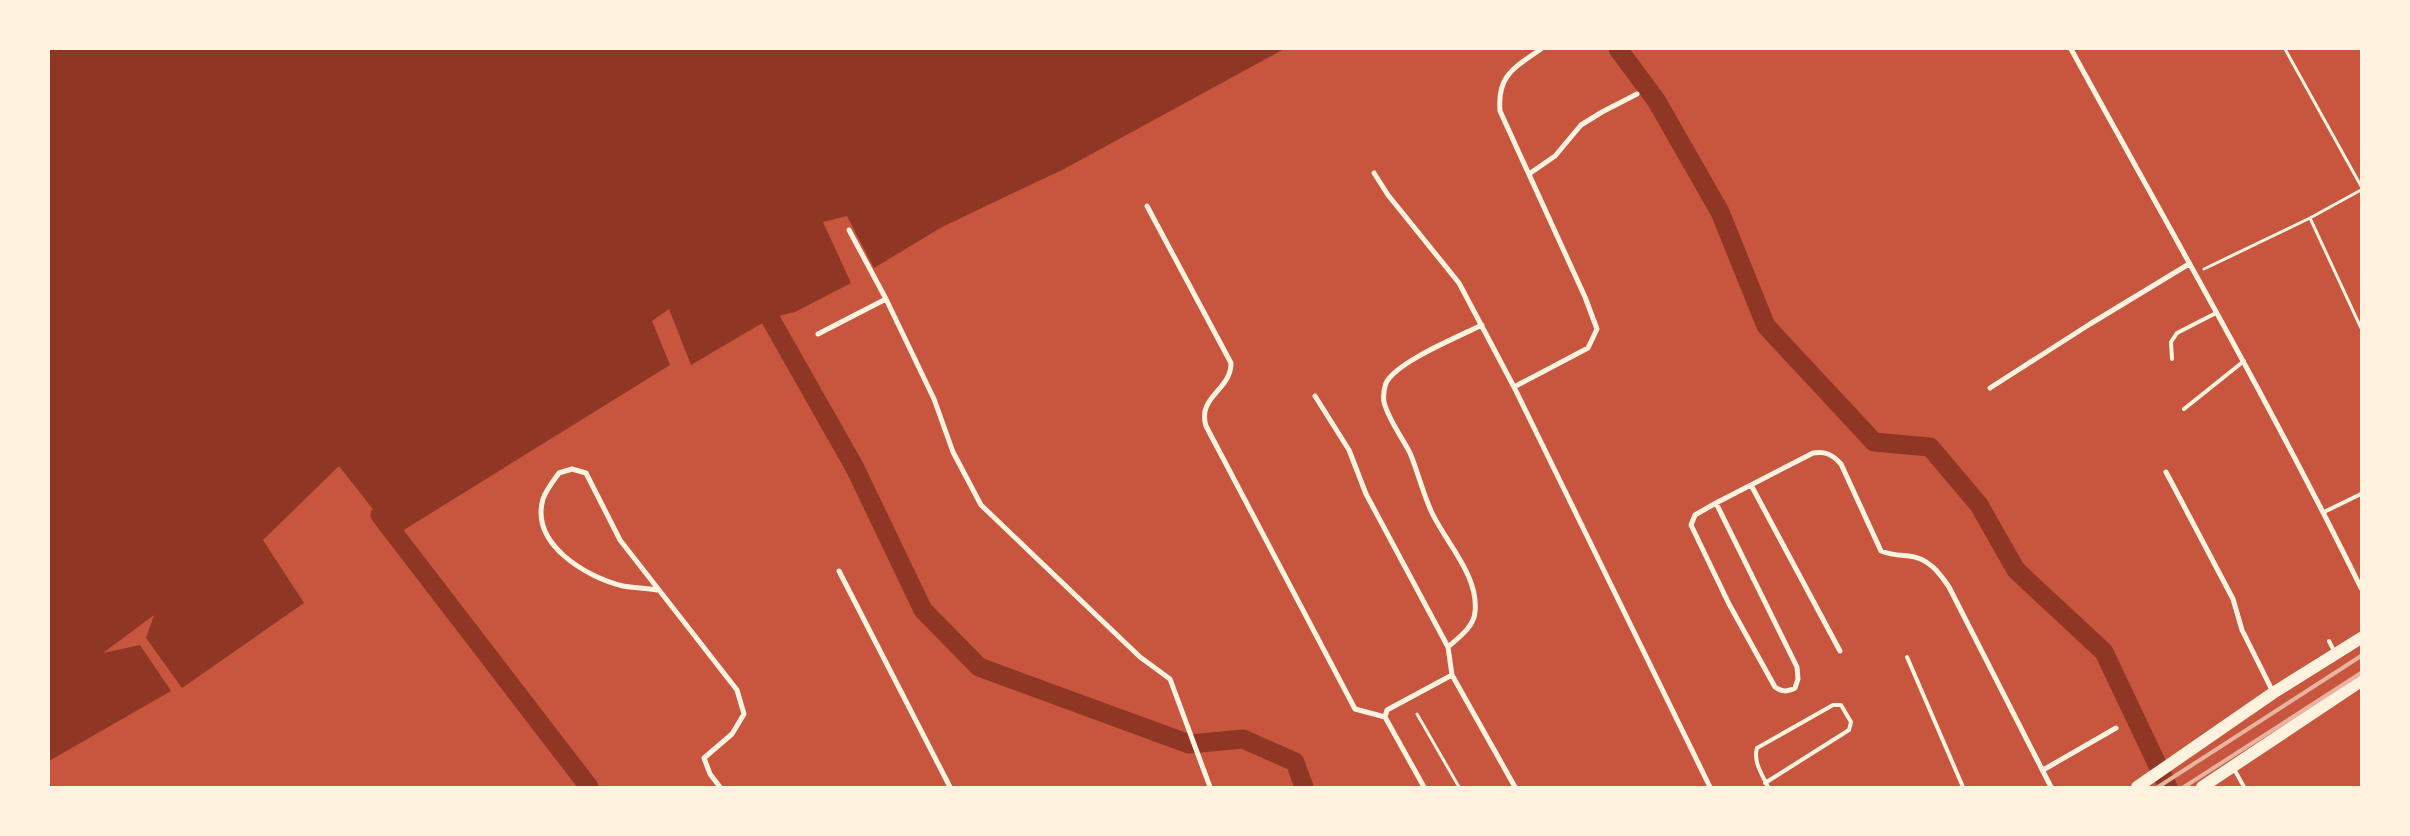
<svg xmlns="http://www.w3.org/2000/svg" width="2410" height="836" viewBox="0 0 2410 836" font-family="'IBM Plex Sans',sans-serif">
<rect width="100%" height="100%" fill="#c8553d"/>
<path fill="#8f3625" d="M49 49H1284L1064 169 942 227 874 268 847 216 823 222 851 283 795 312 771 318 691 365 669 309 652 321 670 365 394 536 339 466 263 540 304 603 182 688 146 638 154 615 103 653 140 645 171 691 49 761Z"/>
<g fill="none" stroke-linecap="round" stroke-linejoin="round">
<path stroke="#8f3625" stroke-width="19" d="M1618 49 1656 100 1720 212 1766 326 1874 442 1930 447 1979 505 2016 570 2104 652 2168 787
M758 297 855 468 923 610 979 667 1189 744 1243 739 1295 762 1304 787
M380 515 589 787"/>
<path stroke="#fff3e0" stroke-width="3" d="M2285 49 2361 186
M2310 218 2361 328
M2204 269 2310 218 2361 190
M1417 714 1459 787"/>
<path stroke="#fff3e0" stroke-width="4" d="M2172 359 2171 342 2177 333 2216 313
M2184 409 2244 361
M2324 512 2361 494
M2329 641 2335 653
M1907 657 1963 787
M2234 769 2244 787
M1765 783 1849 730 1851 722 1841 705H1833L1757 748C1753 762 1762 774 1768 787"/>
<path stroke="#fff3e0" stroke-width="5" d="M2071 49C2169 228 2271 405 2361 588
M1374 173 1388 195 1459 283 1514 387 1710 787
M1529 174 1555 156 1581 125 1602 112 1637 94
M1147 206 1231 363C1231 391 1197 396 1206 426L1355 709 1385 717
M849 230 886 299 934 399 953 452 981 505 1140 657 1170 679 1210 787
M818 334 886 299
M1514 387 1588 348 1597 329 1585 297 1500 111C1497 75 1514 68 1541 49
M1990 388 2090 324 2189 264
M1315 396 1349 450 1366 494 1448 647 1452 675 1515 787
M2166 472 2233 599 2242 630 2273 692
M1751 485 1840 651
M1716 503 1797 667 1798 679 1795 688C1787 692 1782 692 1775 687L1729 604 1691 525 1695 515 1716 503 1813 453C1825 451 1832 454 1841 464L1881 551C1891 555 1899 555 1909 556 1928 558 1939 572 1949 587L2051 787
M839 571 950 787
M657 590C646 588 634 588 623 586 586 577 530 544 543 499 546 490 554 480 559 473L572 469 586 473 620 540 737 690 744 714 732 734 704 758 710 774 720 787
M1448 647C1458 638 1474 627 1475 612 1479 576 1447 544 1432 513 1423 494 1418 472 1410 453 1402 437 1388 419 1384 402 1383 396 1384 389 1386 383 1396 362 1460 336 1482 325
M2043 770 2116 728
M1424 787 1385 717 1387 710 1452 675"/>
<path stroke="#fff3e0" stroke-width="12" d="M2137 787 2273 693 2361 638
M2202 787 2361 681"/>
<path stroke="#e9b49f" stroke-width="4" d="M2158 787 2361 656
M2184 787 2361 673"/>
</g>
<rect width="2410" height="836" fill="none" stroke="#fff3e0" stroke-width="100"/>
</svg>
